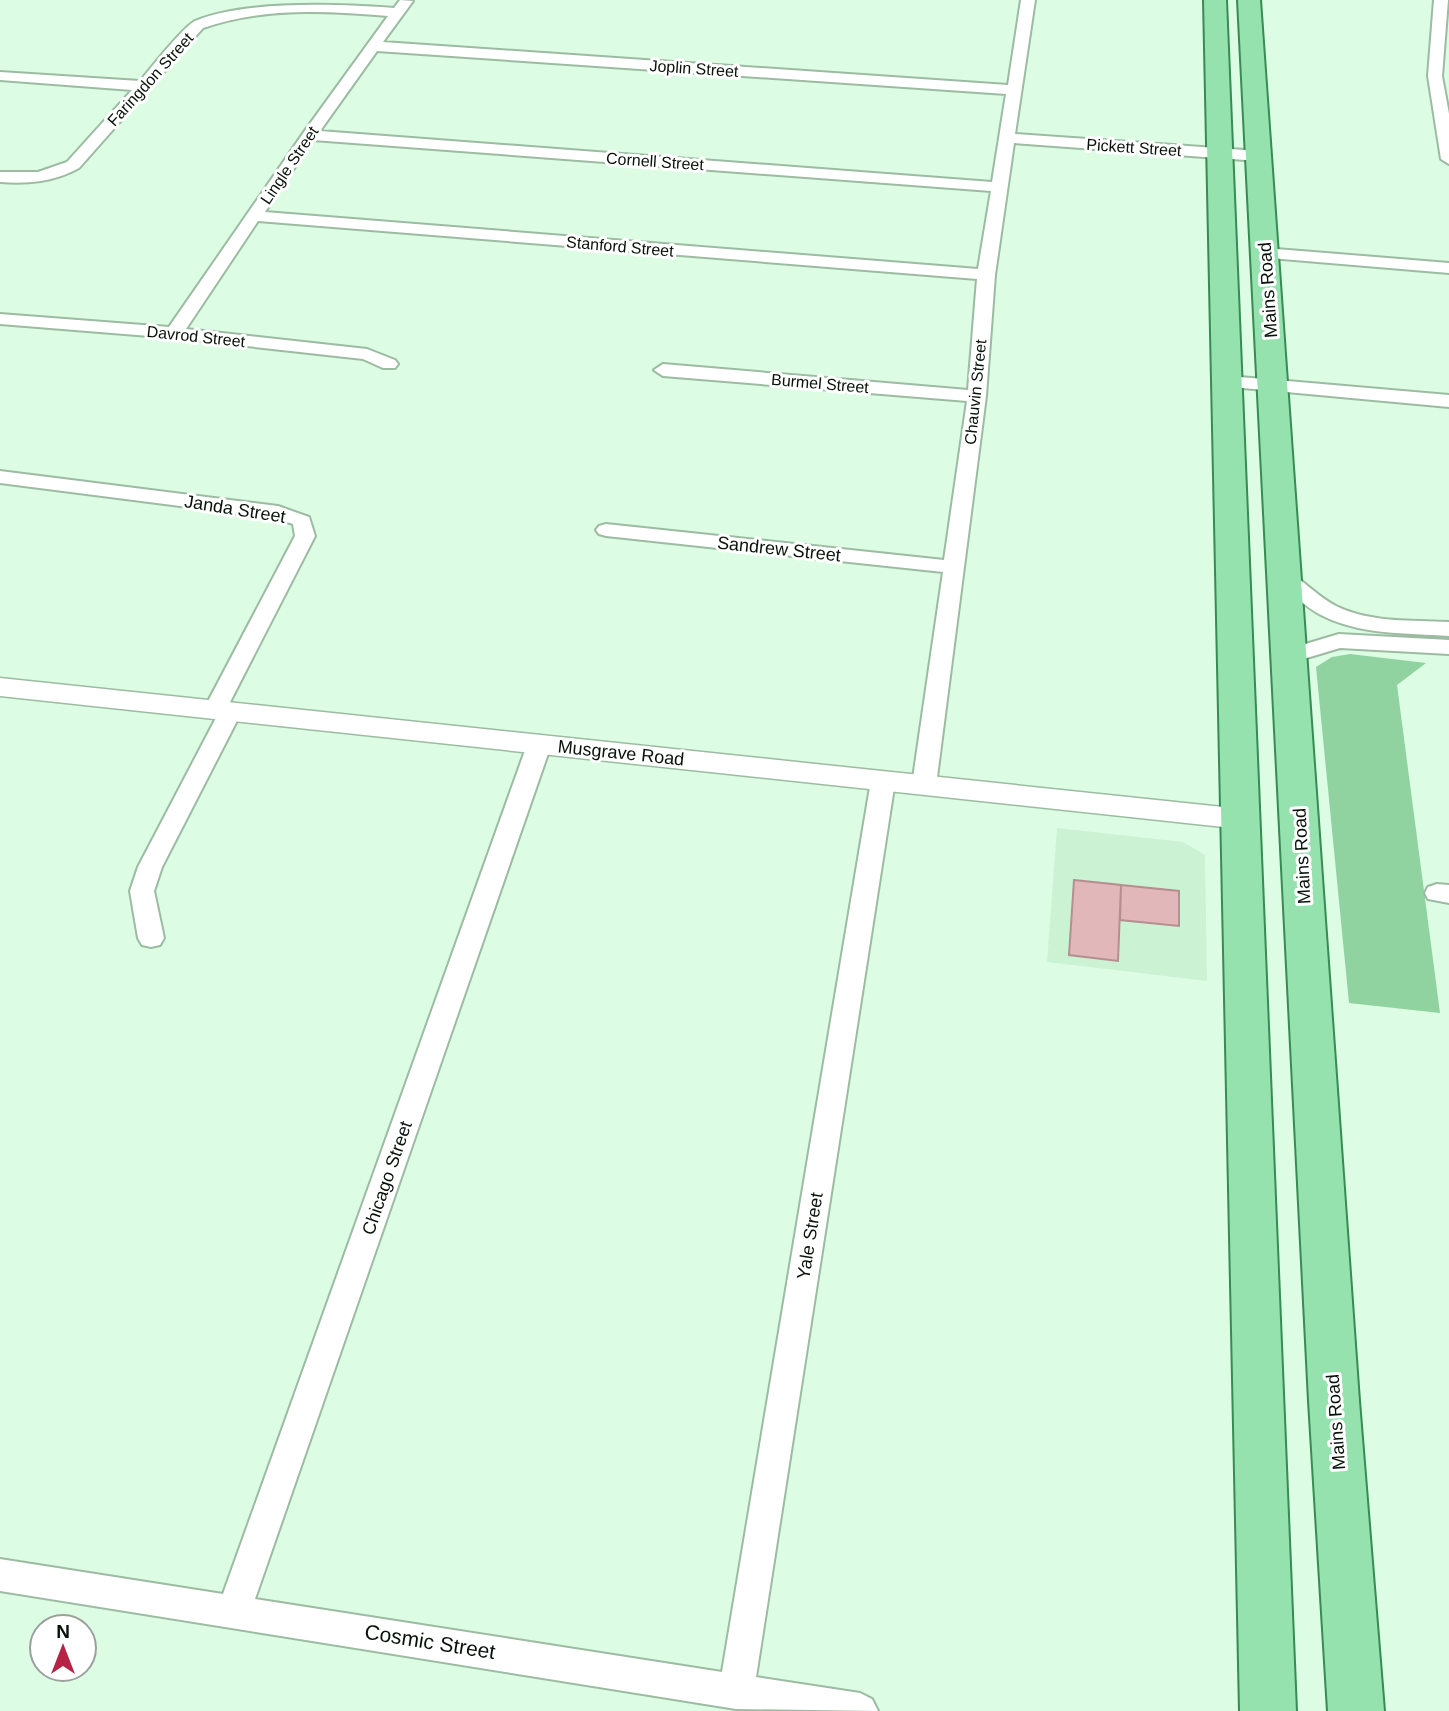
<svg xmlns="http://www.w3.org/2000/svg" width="1449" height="1711" viewBox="0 0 1449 1711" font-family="Helvetica,sans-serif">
<rect width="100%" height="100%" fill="#dcfde3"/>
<path fill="#ccf2d4" d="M1057 828 1183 842 1205 855 1207 981 1047 962Z"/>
<path fill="#90d2a0" d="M1350 654 1426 663 1397 685 1440 1013 1349 1003 1316 667 1332 657Z"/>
<path fill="#e1b7ba" stroke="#b58e90" stroke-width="2" d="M1074 880 1121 885 1118 961 1069 955Z
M1121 885 1179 891V926L1120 920Z"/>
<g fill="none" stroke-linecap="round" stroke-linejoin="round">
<g stroke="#9cbba2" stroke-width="4">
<path id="minor" d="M400 0 413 1 383 42 1008 85 1021 0H1035L1015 134 1259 151 1267 156 1259 161 1014 143 995 275 986 396 936 785 932 791 924 793 916 791 912 785 943 572 606 536 599 534 596 530 599 526 606 524 944 560 967 401 663 376 654 370 663 364 968 390 977 279 258 221 186 329 367 349 395 360 398 364 395 368H383L363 359 174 338 0 324V314L169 327 304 132 388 16C326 11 263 7 203 28L79 168C54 182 28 184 0 182V172H38L67 162 132 90 0 80V72L140 81C152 67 181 29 195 21 245 0 339 4 394 8ZM377 51 1006 94 992 182 320 131ZM313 140 991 191 978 269 265 212Z
M1434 0H1448L1442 76 1449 114V164L1441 159 1428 76Z
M1265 248 1449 263V273L1259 257 1257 253 1259 249Z
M1228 376 1449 395V407L1221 386 1219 382Z
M0 471 278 506 309 517 315 536 229 704 239 706 242 711 162 867 154 891 164 938 160 945 151 947 142 945 138 938 130 891 138 867 217 716 207 714 204 709 295 536 293 524 274 518 0 483Z
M1285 572 1292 574C1307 584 1320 598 1336 606 1370 623 1413 620 1449 622V636C1407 633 1359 635 1321 615 1305 607 1292 593 1278 582L1275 578 1278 574Z
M1339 634 1449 640V654L1340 648 1290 663 1282 661 1279 656 1282 651Z
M539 737 547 740 551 745 255 1599 722 1672 871 781 875 775 883 773 891 775 895 781 756 1677 860 1693 872 1699 878 1711 736 1709 0 1591V1559L223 1594 527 745 531 740Z
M1437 884 1449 885V903L1428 899 1425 893 1428 887Z"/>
</g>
<g stroke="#9cbba2" stroke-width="3">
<path id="tertiary" d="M0 678 1242 809 1252 812 1257 819 1252 826 1242 829 0 696Z"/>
</g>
<g stroke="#368c52" stroke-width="4">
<path id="primary" d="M1204 0H1226L1296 1711H1240Z
M1238 0H1260L1359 1401 1384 1711H1328L1309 1401Z"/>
</g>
<use href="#minor" fill="#fff" fill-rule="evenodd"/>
<use href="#tertiary" fill="#fff" fill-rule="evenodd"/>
<use href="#primary" fill="#95e2af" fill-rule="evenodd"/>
</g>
<g text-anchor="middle" stroke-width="6" stroke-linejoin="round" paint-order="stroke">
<g font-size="16" fill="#071209" stroke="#fff">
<text transform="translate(694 68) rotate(4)" y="6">Joplin Street</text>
<text transform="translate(150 79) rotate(-48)" y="6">Faringdon Street</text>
<text transform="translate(1134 147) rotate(4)" y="6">Pickett Street</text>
<text transform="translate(655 161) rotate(4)" y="6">Cornell Street</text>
<text transform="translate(289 165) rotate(-56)" y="6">Lingle Street</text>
<text transform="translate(620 246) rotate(5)" y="6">Stanford Street</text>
<text transform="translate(196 336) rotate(6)" y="6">Davrod Street</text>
<text transform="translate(820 383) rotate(5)" y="6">Burmel Street</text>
<text transform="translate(975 392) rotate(-84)" y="6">Chauvin Street</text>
</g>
<g font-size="18" fill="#071209" stroke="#fff">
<text transform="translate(1268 290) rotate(-94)" y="6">Mains Road</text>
<text transform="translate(235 509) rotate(9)" y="6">Janda Street</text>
<text transform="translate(779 549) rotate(6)" y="6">Sandrew Street</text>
<text transform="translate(621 753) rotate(6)" y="6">Musgrave Road</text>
<text transform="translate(1302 856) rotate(-93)" y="6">Mains Road</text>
<text transform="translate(387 1178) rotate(-71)" y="6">Chicago Street</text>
<text transform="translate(810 1236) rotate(-81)" y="6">Yale Street</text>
<text transform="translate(1336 1422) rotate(-94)" y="6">Mains Road</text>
</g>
<g font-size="21" fill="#071209" stroke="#fff">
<text transform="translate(430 1642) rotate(9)" y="7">Cosmic Street</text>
</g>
</g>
<g transform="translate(63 1648)"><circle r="33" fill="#ffffff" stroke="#9ca09d" stroke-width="2"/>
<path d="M0-5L12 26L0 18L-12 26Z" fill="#b62445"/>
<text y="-10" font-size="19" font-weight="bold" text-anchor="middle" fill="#071209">N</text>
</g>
</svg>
